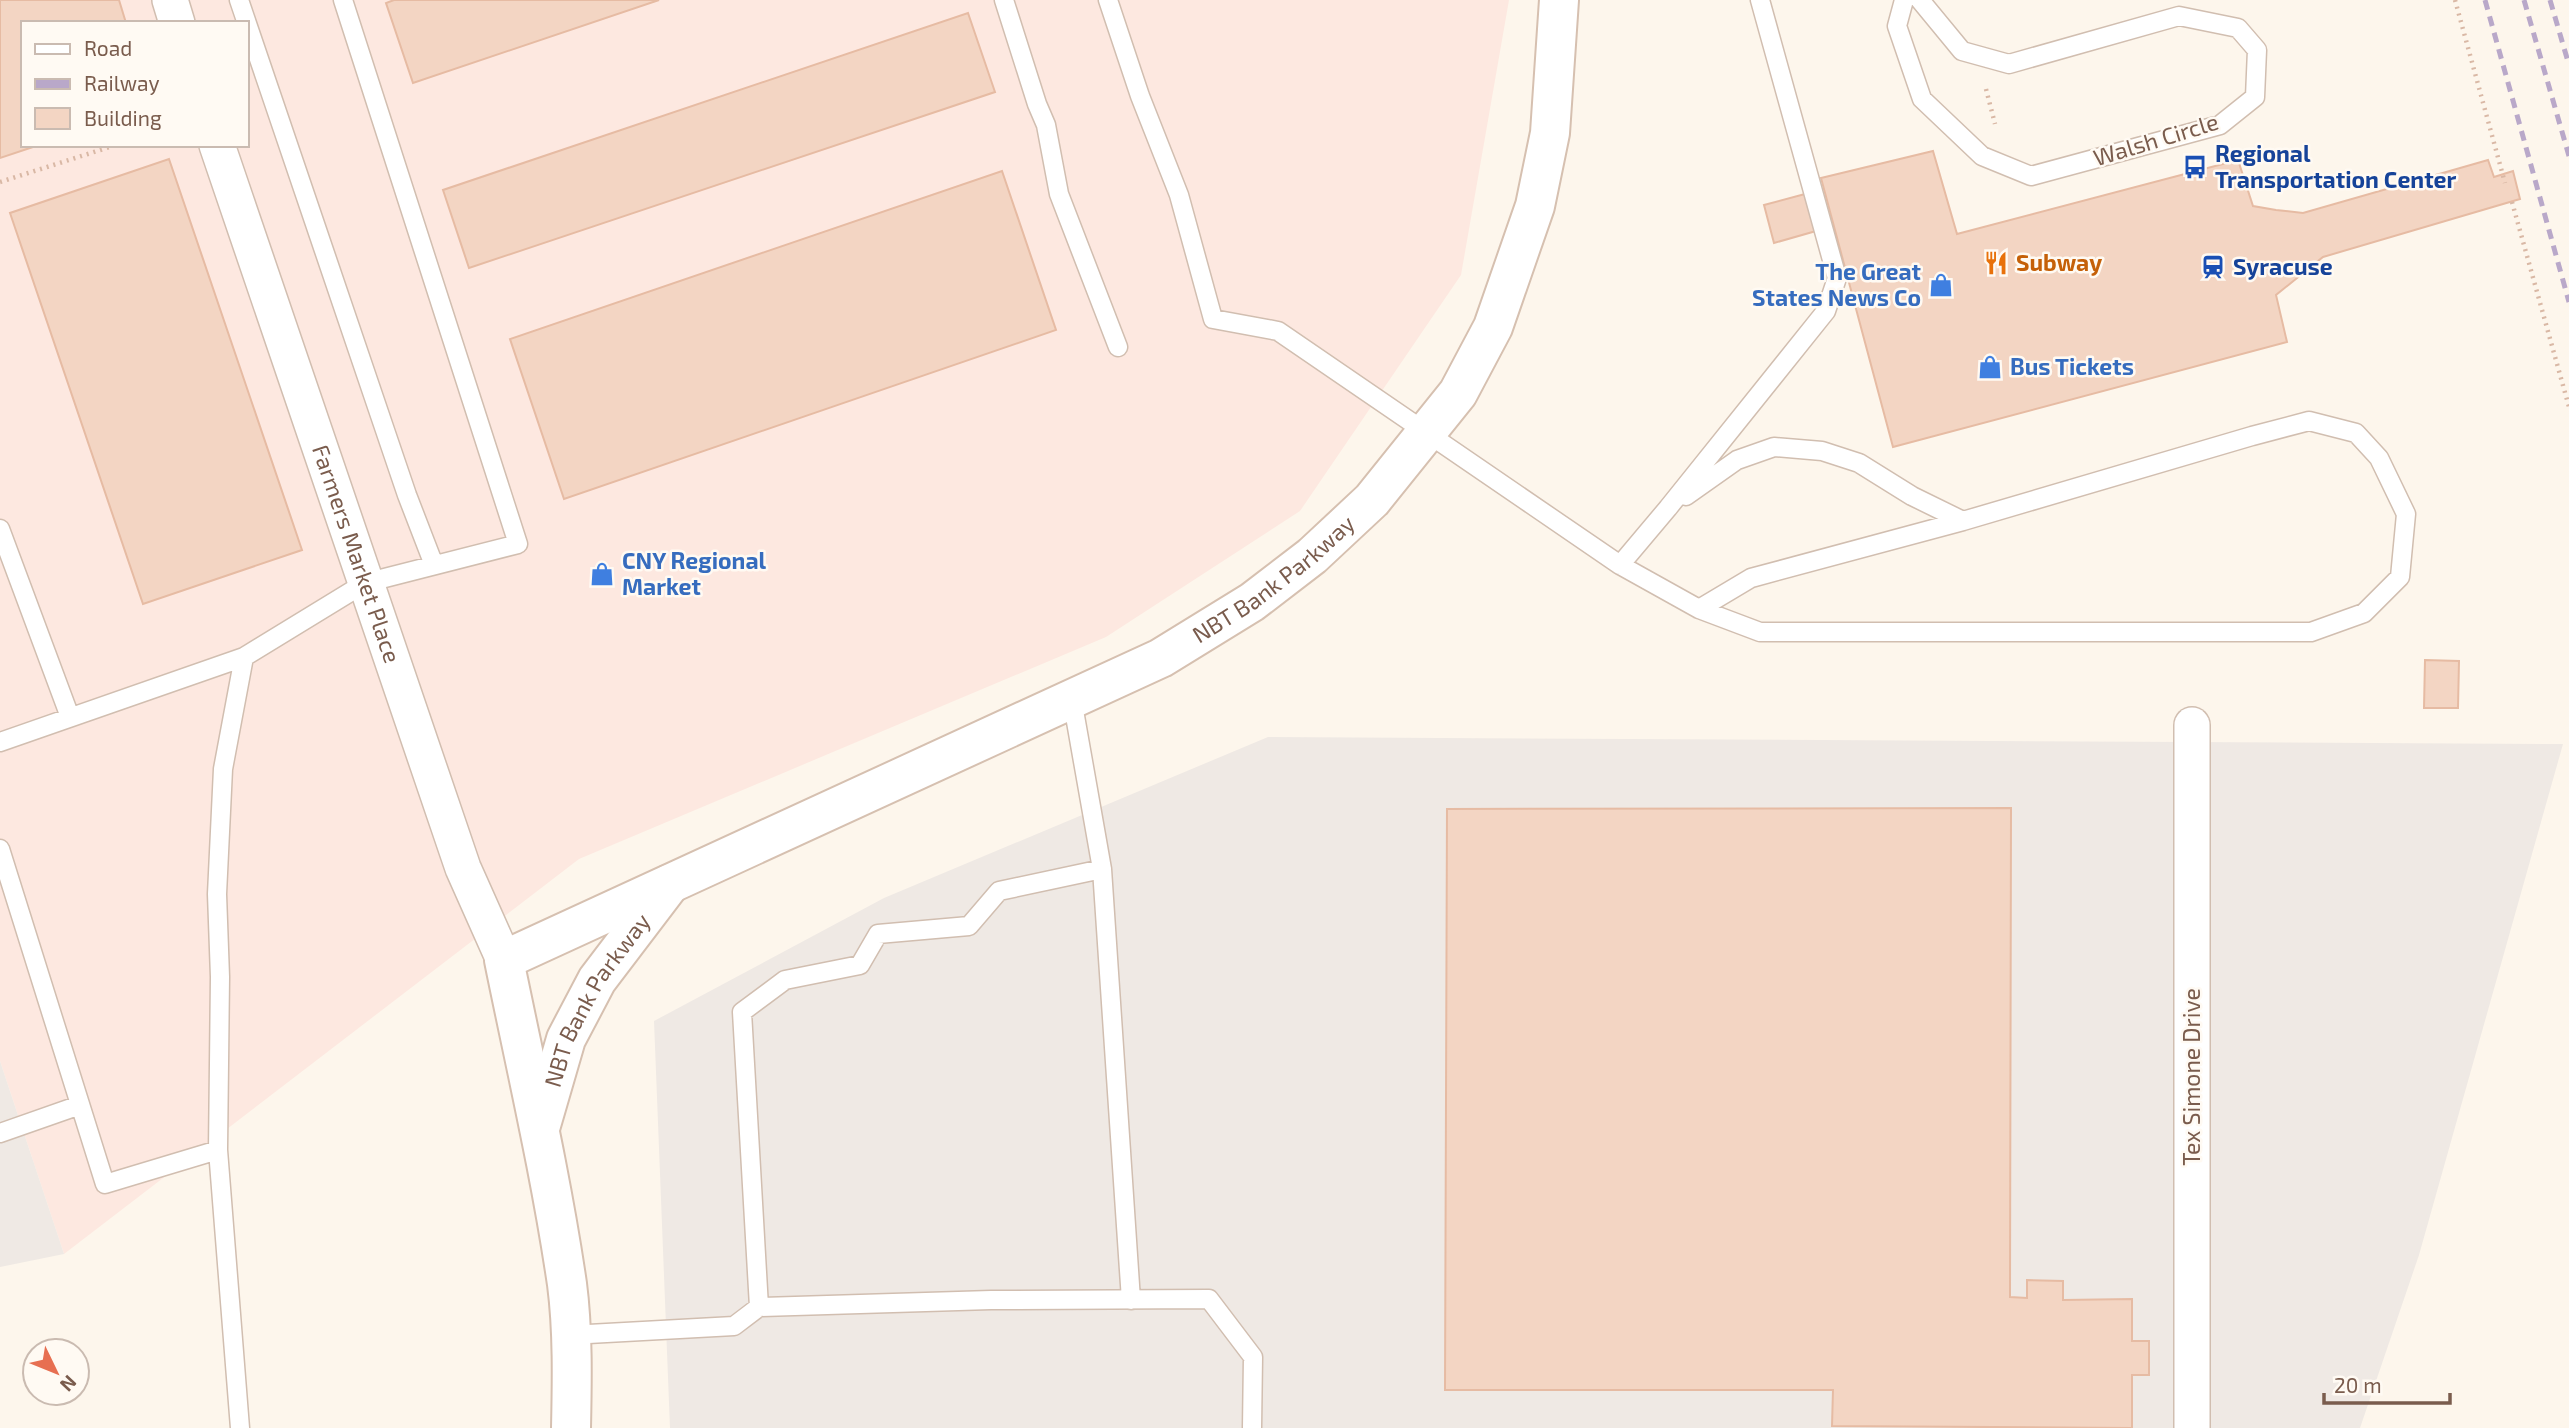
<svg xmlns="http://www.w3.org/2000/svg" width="2569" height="1428" viewBox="0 0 2569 1428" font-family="'Exo 2',sans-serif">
<rect width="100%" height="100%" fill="#fdf6ec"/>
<path fill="#fde8e0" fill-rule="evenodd" d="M0 0H1509L1461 275 1300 511 1106 637 579 859 64 1254 0 1061ZM23 23H247V145H23Z"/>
<path fill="#efe9e4" d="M1268 737 2563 744 2419 1255 2360 1428H670L654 1021 884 898Z
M0 1061 64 1254 0 1267Z"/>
<path fill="#f3d5c3" stroke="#e6bba3" stroke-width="2" d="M0 0H119L126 23H23V145H39L0 158Z
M394 0H659L413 83 386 3Z
M968 13 995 92 469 268 443 190Z
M1933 151 1957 234 2238 160 2253 206 2276 210 2303 213 2488 160 2494 177 2513 171 2520 199 2323 257 2276 295 2287 342 1893 447 1821 178Z
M169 159 302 550 143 604 10 213Z
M1002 171 1056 330 564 499 510 339Z
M1805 194 1816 231 1774 243 1764 205Z
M2425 660 2459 661 2458 708H2424Z
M2011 808 2010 1297 2027 1298V1280L2063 1281V1300L2132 1299V1341H2149V1375H2132V1428L1832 1426 1833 1390H1445L1447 809Z"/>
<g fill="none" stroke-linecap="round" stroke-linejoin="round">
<g stroke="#d1beb0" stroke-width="21">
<path id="lane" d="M239 0 407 495 434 565
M1004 0 1037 104 1046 125 1059 194 1118 347
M1108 0 1140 96 1179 195 1213 319 1278 331 1620 565 1668 508 1826 311 1837 278 1760 0
M1904 0 1897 26 1922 99 1982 156 2031 176 2220 125 2255 97 2257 50 2238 28 2179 16 2009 64 1962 51 1920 0
M1686 496 1737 460 1774 447 1822 451 1859 463 1912 496 1963 521
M0 529 70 717
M1620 565 1699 609 1760 632H2311L2364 613 2400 577 2406 514 2379 458 2356 433 2309 421 2252 436 1963 521 1751 578 1699 609
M1072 699 1102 869 1131 1300
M0 742 244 657
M0 849 105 1184 218 1150
M0 1133 80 1105
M759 1307 991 1300 1209 1299 1253 1357 1252 1428
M570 1335 734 1326 759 1307 742 1012 785 980 860 965 878 934 969 926 999 891 1102 869
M240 1428 218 1150 220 977 217 894 223 769 244 657 365 583 518 544 343 0"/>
</g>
<g stroke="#d1beb0" stroke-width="38">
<g id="street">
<path d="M170 0 177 23"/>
<path id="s1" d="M217 145 463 868 504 960"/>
<path d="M2192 725V1428"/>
</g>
</g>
<g stroke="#d6c0b0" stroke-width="42">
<g id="secondary">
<path id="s2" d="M541 1125 566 1039 597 980 670 884"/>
<path id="s3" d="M571 1428C572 1382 573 1330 567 1284 551 1175 526 1068 504 960L1161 658 1252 602 1312 556 1372 500 1458 393 1493 327 1535 206 1550 133 1559 0"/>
</g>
</g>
<path stroke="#d9b8a5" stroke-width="4.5" stroke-dasharray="2 5" stroke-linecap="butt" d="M2455 0 2505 183
M1986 89 1995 124
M0 182 116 145
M2512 202 2569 407"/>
<use href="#lane" stroke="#fff" stroke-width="18"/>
<use href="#street" stroke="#fff" stroke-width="35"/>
<use href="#secondary" stroke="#fff" stroke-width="38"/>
<path stroke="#b9a8c9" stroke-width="5" stroke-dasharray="10 7" stroke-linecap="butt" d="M2485 0 2569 302
M2524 0 2569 156
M2550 0 2569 65"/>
</g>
<defs>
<g id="bus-bare" transform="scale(1.89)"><path d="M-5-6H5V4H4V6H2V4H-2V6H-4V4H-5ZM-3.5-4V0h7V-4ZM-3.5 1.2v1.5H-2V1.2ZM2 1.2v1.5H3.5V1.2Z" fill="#1a4fb4" stroke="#fffaf3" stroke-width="2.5" paint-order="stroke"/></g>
<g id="restaurant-bare" transform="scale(1.89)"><path d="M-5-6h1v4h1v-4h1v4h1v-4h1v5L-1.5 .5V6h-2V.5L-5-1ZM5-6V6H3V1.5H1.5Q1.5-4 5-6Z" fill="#e8710a" stroke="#fffaf3" stroke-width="2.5" paint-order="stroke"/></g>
<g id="station-bare" transform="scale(1.89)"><path d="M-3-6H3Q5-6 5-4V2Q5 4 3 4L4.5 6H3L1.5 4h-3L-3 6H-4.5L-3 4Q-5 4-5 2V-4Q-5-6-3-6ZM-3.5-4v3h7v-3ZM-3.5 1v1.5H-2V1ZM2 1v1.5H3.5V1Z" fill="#1a4fb4" stroke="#fffaf3" stroke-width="2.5" paint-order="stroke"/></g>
<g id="shop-bare" transform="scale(1.89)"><path d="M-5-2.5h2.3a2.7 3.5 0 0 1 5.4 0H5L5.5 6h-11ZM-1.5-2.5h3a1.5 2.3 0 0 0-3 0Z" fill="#3f7fe0" stroke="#fffaf3" stroke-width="2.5" paint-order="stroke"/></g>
</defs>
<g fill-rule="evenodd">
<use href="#bus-bare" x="2195" y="167"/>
<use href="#restaurant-bare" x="1996" y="263"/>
<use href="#station-bare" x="2213" y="267"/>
<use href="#shop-bare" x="1941" y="285"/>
<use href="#shop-bare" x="1990" y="367"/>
<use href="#shop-bare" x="602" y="574"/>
</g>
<g text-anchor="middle" stroke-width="5" stroke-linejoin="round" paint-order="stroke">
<g font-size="23" fill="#7a5c4d" stroke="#fffaf3">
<text transform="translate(2156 140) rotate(-17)" y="8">Walsh Circle</text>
<text dy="8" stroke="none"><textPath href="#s1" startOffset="432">Farmers Market Place</textPath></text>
<text dy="8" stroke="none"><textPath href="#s3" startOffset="1335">NBT Bank Parkway</textPath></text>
<text dy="8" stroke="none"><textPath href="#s2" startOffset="138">NBT Bank Parkway</textPath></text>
<text transform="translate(2192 1077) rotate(-90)" y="8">Tex Simone Drive</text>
</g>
<g font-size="23" font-weight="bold" fill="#164399" stroke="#fffaf3" text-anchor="start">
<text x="2215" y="162">Regional<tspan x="2215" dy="26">Transportation Center</tspan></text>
<text x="2233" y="275">Syracuse</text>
</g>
<g font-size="23" font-weight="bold" fill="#c56008" stroke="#fffaf3" text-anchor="start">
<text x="2016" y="271">Subway</text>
</g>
<g font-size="23" font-weight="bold" fill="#366cbe" stroke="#fffaf3" text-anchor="start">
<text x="1921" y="280" text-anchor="end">The Great<tspan x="1921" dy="26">States News Co</tspan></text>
<text x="2010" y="375">Bus Tickets</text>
<text x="622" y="569">CNY Regional<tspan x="622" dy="26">Market</tspan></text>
</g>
</g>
<rect x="21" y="21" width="228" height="126" fill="#fffaf3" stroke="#cabbb1" stroke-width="2"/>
<rect x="35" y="44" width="35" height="10" fill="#ffffff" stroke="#cabbb1" stroke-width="2"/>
<text x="84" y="56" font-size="21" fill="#7a5c4d">Road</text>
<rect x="35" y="79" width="35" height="10" fill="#b9a8c9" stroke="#cabbb1" stroke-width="2"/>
<text x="84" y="91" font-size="21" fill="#7a5c4d">Railway</text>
<rect x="35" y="108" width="35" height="21" fill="#f3d5c3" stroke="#cabbb1" stroke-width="2"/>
<text x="84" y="126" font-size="21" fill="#7a5c4d">Building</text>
<g transform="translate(56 1372) rotate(133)"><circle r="33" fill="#fffaf3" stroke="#cabbb1" stroke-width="2"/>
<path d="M0-5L12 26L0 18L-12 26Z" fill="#e76f51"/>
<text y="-10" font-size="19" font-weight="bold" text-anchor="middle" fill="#7a5c4d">N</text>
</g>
<path d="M2324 1393v10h126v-10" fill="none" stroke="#7a5c4d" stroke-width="3.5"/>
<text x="2334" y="1393" font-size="21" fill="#7a5c4d" stroke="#fffaf3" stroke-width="5" paint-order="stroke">20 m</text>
</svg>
